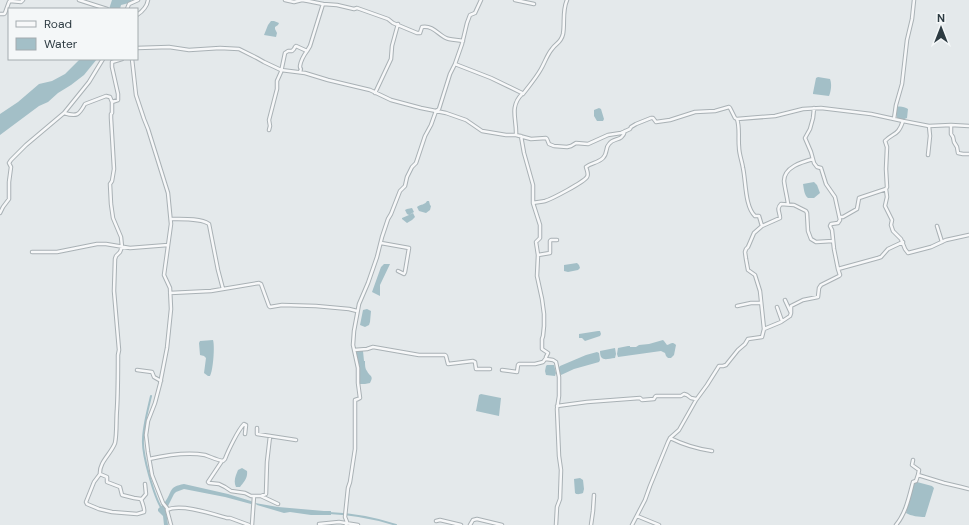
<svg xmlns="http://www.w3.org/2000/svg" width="969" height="525" viewBox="0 0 969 525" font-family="'DM Sans',sans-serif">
<rect width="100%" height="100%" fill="#e4e9eb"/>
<path fill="#a3bfc7" d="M112 0H132L129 3 121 5 120 9H109Z
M271 21H274L279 23 278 25 275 27V29L277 33 276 37 264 35 268 25Z
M80 59H97L84 75 71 85 58 93 48 102 39 106 0 135V114L18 102 39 84 52 81 65 74Z
M818 77 830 79C832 84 831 91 829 96L813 94V93L816 78Z
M897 107C900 106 905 107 908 109L907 118 902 120 897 118 896 112Z
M599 108 601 109 604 119 603 121H597L594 116V110Z
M814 182 817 185 820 193 814 198H808C804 195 804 189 803 184Z
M427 201H429L430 205 431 206 430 210 426 213 419 211 417 207C421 204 425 205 427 201Z
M412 208 414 212 409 215 413 213 415 217 412 220 407 223 402 219V218L409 215 407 214 405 210 407 209Z
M577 263 579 265 580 268 578 270 568 272 564 271V265Z
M384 264H390L380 285V296L372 292 381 267Z
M367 309 371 311 370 322 369 325 365 327 360 325 363 310Z
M598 331H600L601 334 600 336 585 341 582 338H579V334Z
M213 340C215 346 213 371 210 376H208L204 373 206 358 204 356 200 355 199 343 200 341Z
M663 340 664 341 667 345C671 344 672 341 676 345L674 355 671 358H668L666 356 665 353 661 351 618 357 617 354 618 348 628 346H630V347H636L639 345 649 344Z
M615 348 616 354 615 358C606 359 600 362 600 351Z
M355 351H363L364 361H365C365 364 365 369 367 371 370 377 374 375 370 383L365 384H360L359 383Z
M597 352 599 353 600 360 599 362 574 369 561 375 560 374 558 369 560 366 586 355Z
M547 365H554L556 373 555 376 546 375 545 371 546 366Z
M481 394 501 398 499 416 476 411 479 395Z
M242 468 247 471C248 478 244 482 240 487H236C233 481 236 475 238 470Z
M580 478 583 480 584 489 583 493C580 494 577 495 575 493L574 479Z
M915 482H917L932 486 934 488 925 517C919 517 911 516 906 513L913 484Z
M184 484 228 494 251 501 253 503 251 504 225 497 184 489 176 492 174 494 166 510 168 525H164L163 516 158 511V509C160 507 164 504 165 502 173 491 168 487 184 484Z
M255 503 278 507 324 511H331V515H311L290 512 284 513 257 505Z"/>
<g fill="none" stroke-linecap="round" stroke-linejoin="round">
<path stroke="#a3bfc7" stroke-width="2" d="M151 396C148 409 143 427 143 440 142 454 154 497 162 509
M329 513C352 514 375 518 396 525"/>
<g stroke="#a9b1b5" stroke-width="4.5">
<path id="minor" d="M79 0 107 9
M285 0 294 2 302 0 308 1 323 4 337 5 354 9 357 8 388 19 393 23 417 33H420L422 27C435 25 439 37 449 39 454 40 458 40 463 41
M515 0 534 4
M127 9 129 4 138 0
M0 14H4L5 13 9 2 10 1 21 2 23 0
M137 15C143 11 147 7 148 0
M137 48 169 47 189 50 220 48 239 49 257 58 264 62 281 70 305 73 328 80 370 90 391 100 421 108 446 113 466 120 482 131 506 135H516C517 120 509 107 522 94V93L491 78 455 64
M132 59 136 95 144 119 148 129 168 193 171 224 164 275 170 288 171 309 167 348 160 384 155 403 148 421 146 435 148 452 152 475 163 503 167 508V510L171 525
M300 72C302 66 300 71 300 66 301 60 304 55 307 51
M375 93 391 59 392 46 398 24
M523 94C529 86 536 78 541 69 545 62 547 55 552 49 556 43 561 43 563 34 565 23 562 11 567 0
M814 108 813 118 810 129 805 138 811 152 814 163 817 167 821 168 826 184 835 197 840 220 838 223 831 224 830 226 832 230 834 249 838 269
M64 113 89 82 103 59
M894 119 896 105 902 84 907 40 912 19 914 0
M903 121C898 136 894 132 885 141L887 147 886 169 887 187 886 189 887 197 885 206 892 220 891 225 893 231 901 239 905 249 908 253 931 247 946 240 969 235
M951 125V134L953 137 954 142 957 147 958 153 963 154H969
M269 130 270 126 269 120 277 89V81L281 72 285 53 288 51H292L294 49 295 47 296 46 307 51 310 46 323 4
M516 135 531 139 546 138 547 139 549 144 554 146 567 147 571 146 576 143 588 144 608 135 621 133 630 129 631 127 636 124 651 118H653L656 122 670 120 695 112 715 111 729 107 730 108 735 118 737 119 775 116 803 109 821 108 871 114 894 119 903 121 929 126 951 125 969 126
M521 136 524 153 533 185V203L540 225V238L536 242 538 255 537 276 542 299 544 314V326L543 336 542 339V349L548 353 546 357V359L553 360 556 362 559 377V396L557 409 559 456 561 470 560 499 557 507 556 525
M928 155 930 136 929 126
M533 203C537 202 541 202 545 201 552 199 584 182 587 177 589 174 587 171 586 167 591 163 598 163 603 158 608 153 605 148 609 144 614 137 622 142 625 131
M788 204C787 196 785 189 784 181 784 167 802 162 813 159
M0 213 3 207 9 199V182L11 167 9 163 11 160 26 145 64 113C77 117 79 115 85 104L106 96 110 97 112 102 118 100V94L112 67V62L122 59
M840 217H843L857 209 859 198 886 189
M171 219C182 219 201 218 209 224L218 270 223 289
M762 226 780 218C780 212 776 209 781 204L794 205 806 211 807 213 808 231 811 239 816 242 833 241
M937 226 942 242
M381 243 409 248 405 272 404 274 398 271
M32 252H57L97 244H106L130 248 168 245
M538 255 550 253V241L551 240H557
M170 293 211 291 259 283 261 284 269 306 270 307 282 305 316 306 349 309 357 311
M737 306 751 303H761
M777 307 782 321
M791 313V306L803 300 818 297 819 288 821 285 839 276 840 275 838 269 878 258 881 257 888 249 903 242
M764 329 781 322 790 316 791 313 785 300
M354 350 367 349 373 347 419 355H445L446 356 448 364 473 361 475 362 476 369H490
M137 370 152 372 154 377 161 381
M502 370 517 372 518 365 519 364H535L543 362 546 358
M557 406 587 402 640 398 642 400 654 399 655 397 656 396H681L684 394 687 395 691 398 696 399
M257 428V434L296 440
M670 438C684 445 698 449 712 451
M149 459C167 455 187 452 205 455 211 457 217 460 223 461L225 459C228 451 238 430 244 424L246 425 245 434
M913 460 912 465 919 470 918 475 944 483 961 487 969 489
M222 461 208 482 209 483 219 484 225 487 231 491 245 493 251 496H261L278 504
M100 474 107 477V482L120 487 122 495 134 498 141 499C142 502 145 509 144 512L137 514 112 512 99 509 87 504 86 502 94 482 100 474C99 462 111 454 115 443 117 433 116 420 117 409 118 391 118 373 118 355L119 350 114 291 115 259 116 256 120 252 122 247 121 237 113 218 111 204 110 184 112 181 114 169 111 118V114L112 113V102
M261 496 266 494 267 462 270 436
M141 500 146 494 145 484
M167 510C180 503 213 514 227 518H230L249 525
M637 516 659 525
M436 521 440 520 461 525
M319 524 339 522 358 525
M252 525 254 496
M346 525 347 522 345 517 348 488 350 482 355 449V400L358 399 360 398 358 383V368L353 345 354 331 359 304 368 283 377 257 382 237 388 219 391 214 400 191 405 186 407 177 412 167 416 163 425 136 431 125 436 111 439 109 450 74 455 64 462 44 467 23 470 15 475 13 481 0
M470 525 473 520 477 519 502 525
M591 525 593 511 594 495
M632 525 645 500 650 486 668 442 670 438 679 430 696 400 707 385 719 366H723L726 365 738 350 745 344 748 339 762 337 764 329 760 291 755 275 748 270 746 259 745 252 746 249 748 247 754 233 762 226 759 216H755C745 207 746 182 743 168 742 161 739 154 739 147 738 138 740 127 737 119
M896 525C906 513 909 497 913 482L916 481 918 475"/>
</g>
<use href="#minor" stroke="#f7f8f9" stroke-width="2.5"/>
</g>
<rect x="8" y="8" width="130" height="52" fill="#f4f7f8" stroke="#a4acaf"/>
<rect x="16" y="21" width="20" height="6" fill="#f7f8f9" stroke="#a4acaf"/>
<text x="44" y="28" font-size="12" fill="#2d3b42">Road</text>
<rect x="16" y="38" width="20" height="12" fill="#a3bfc7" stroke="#a4acaf"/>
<text x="44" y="48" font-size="12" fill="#2d3b42">Water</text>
<g transform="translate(941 28)" stroke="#f4f7f8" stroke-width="3" paint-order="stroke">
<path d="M0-3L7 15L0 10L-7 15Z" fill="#2d3b42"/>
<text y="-6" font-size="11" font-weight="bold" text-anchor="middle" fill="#2d3b42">N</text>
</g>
</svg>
